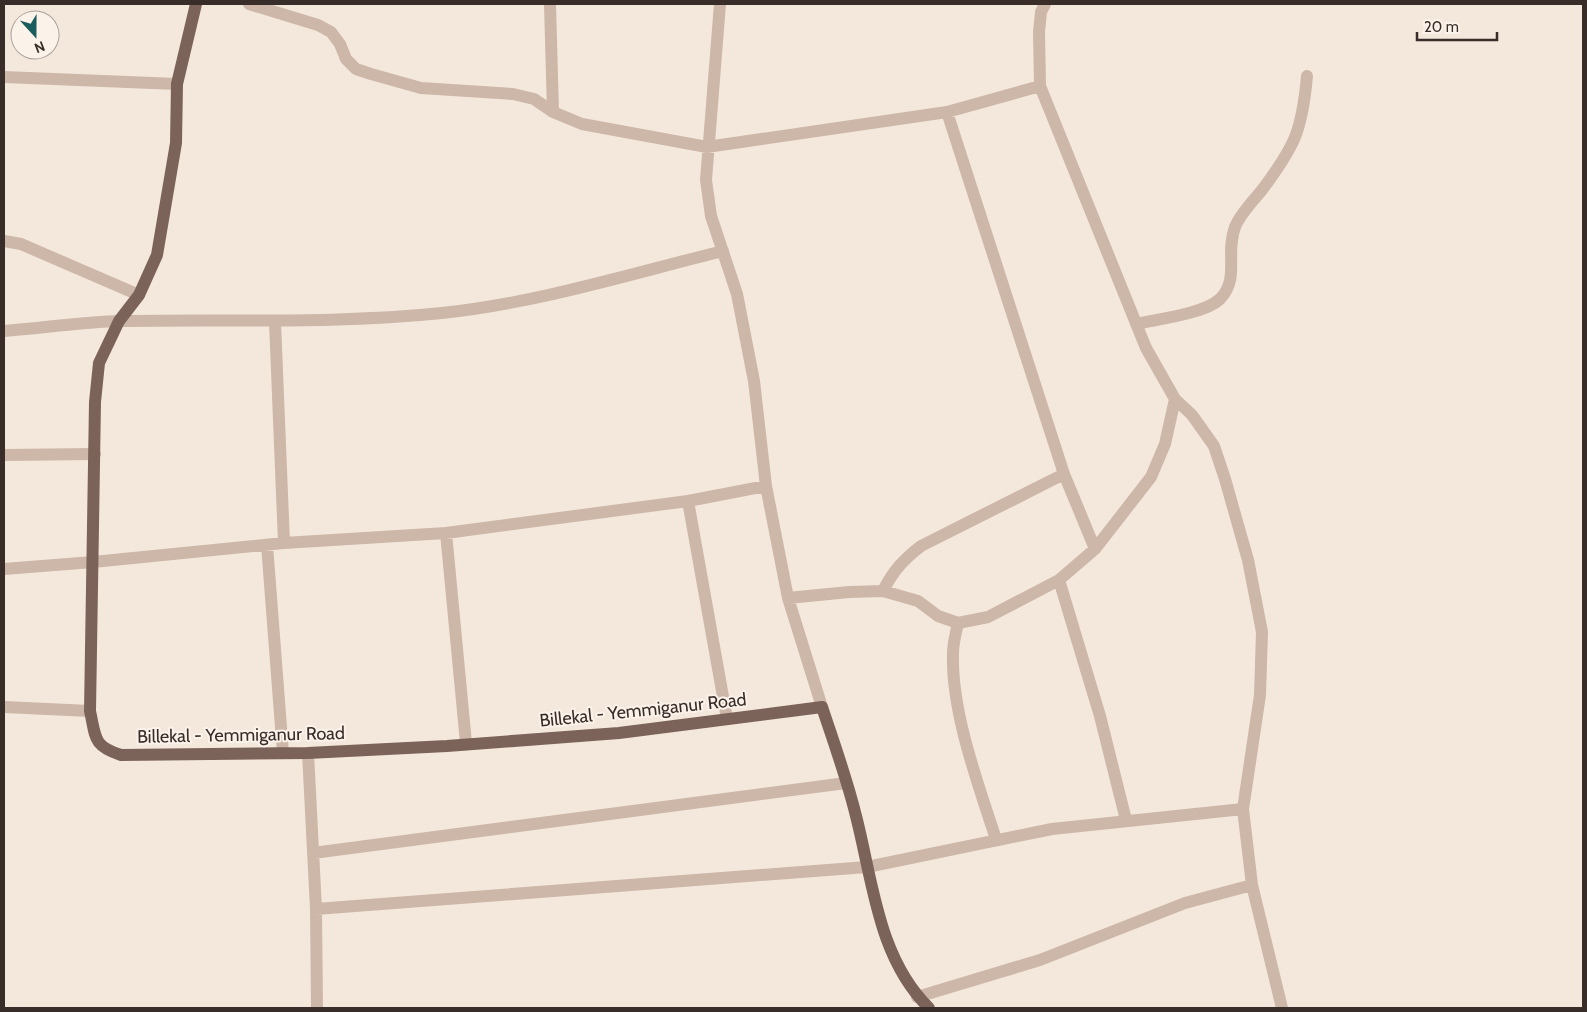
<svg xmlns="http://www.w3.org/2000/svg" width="1587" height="1012" viewBox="0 0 1587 1012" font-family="Cabin,sans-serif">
<rect width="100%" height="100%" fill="#f4e8dd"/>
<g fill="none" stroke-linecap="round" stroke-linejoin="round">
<path stroke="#cdb7a8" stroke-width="12" d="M249 4 318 25 331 32 340 44 346 59 356 69 371 74 421 88 513 94 534 99 553 112 582 124 707 147 947 112 1040 86
M550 4 553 112
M720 4 706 180 711 216 737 294 754 381 766 486 788 598 822 707
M1045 4 1041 12 1039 32 1040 86 1146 348 1175 399 1192 415 1214 446 1225 479 1248 560 1262 632 1260 695 1243 809 1252 885 1282 1008
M4 77 177 84
M947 112 1064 474 1095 549
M4 241 21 244 139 295
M275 322 284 543
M1136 324C1158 319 1204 314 1220 299 1240 279 1225 253 1235 227 1240 214 1253 201 1262 190 1295 146 1302 131 1307 76
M4 331C43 328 82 322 121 321 228 319 335 324 442 313 537 303 630 274 723 251
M4 455 95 454
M688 501 727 719
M446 533 466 743
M267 545 283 753
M4 569 93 562 284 543 446 533 688 501 766 486
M1059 580 1100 716 1126 820
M883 591C893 571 903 560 921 546L1064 474
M788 598 849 592 883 591 918 601 938 616 958 623 988 617 1059 580 1095 549 1151 477 1165 444 1175 399
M958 623C956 633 953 643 953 653 951 711 978 784 996 839
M4 707 90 711
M308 753 316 909 317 1008
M313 853 846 783
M316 909 867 867 1052 829 1243 809
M917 997 1040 960 1185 903 1252 885"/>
<path stroke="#7c6359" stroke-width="12" d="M196 4 177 84 176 143 157 255 139 295 119 321 99 363 95 402 90 711C96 738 93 746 121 755L308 753 447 746 619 733 822 707C834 743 847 779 856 816 873 882 878 958 929 1008"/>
</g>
<g text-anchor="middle" stroke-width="4" stroke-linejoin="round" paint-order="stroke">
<g font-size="18" fill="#392d29" stroke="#fbf2ea">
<text transform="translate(643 710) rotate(-6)" y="6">Billekal - Yemmiganur Road</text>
<text transform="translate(241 735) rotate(-1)" y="6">Billekal - Yemmiganur Road</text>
</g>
</g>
<rect width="1587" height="1012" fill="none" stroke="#392d29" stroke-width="10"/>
<g transform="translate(35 35) rotate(159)"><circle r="24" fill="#fbf2ea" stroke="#ada39d"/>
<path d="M0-4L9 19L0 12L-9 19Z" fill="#1b5c5d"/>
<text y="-8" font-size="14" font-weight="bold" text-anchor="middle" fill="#392d29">N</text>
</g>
<path d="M1417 32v8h80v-8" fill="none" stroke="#392d29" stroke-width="2.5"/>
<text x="1424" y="32" font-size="15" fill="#392d29" stroke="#fbf2ea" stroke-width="4" paint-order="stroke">20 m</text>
</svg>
